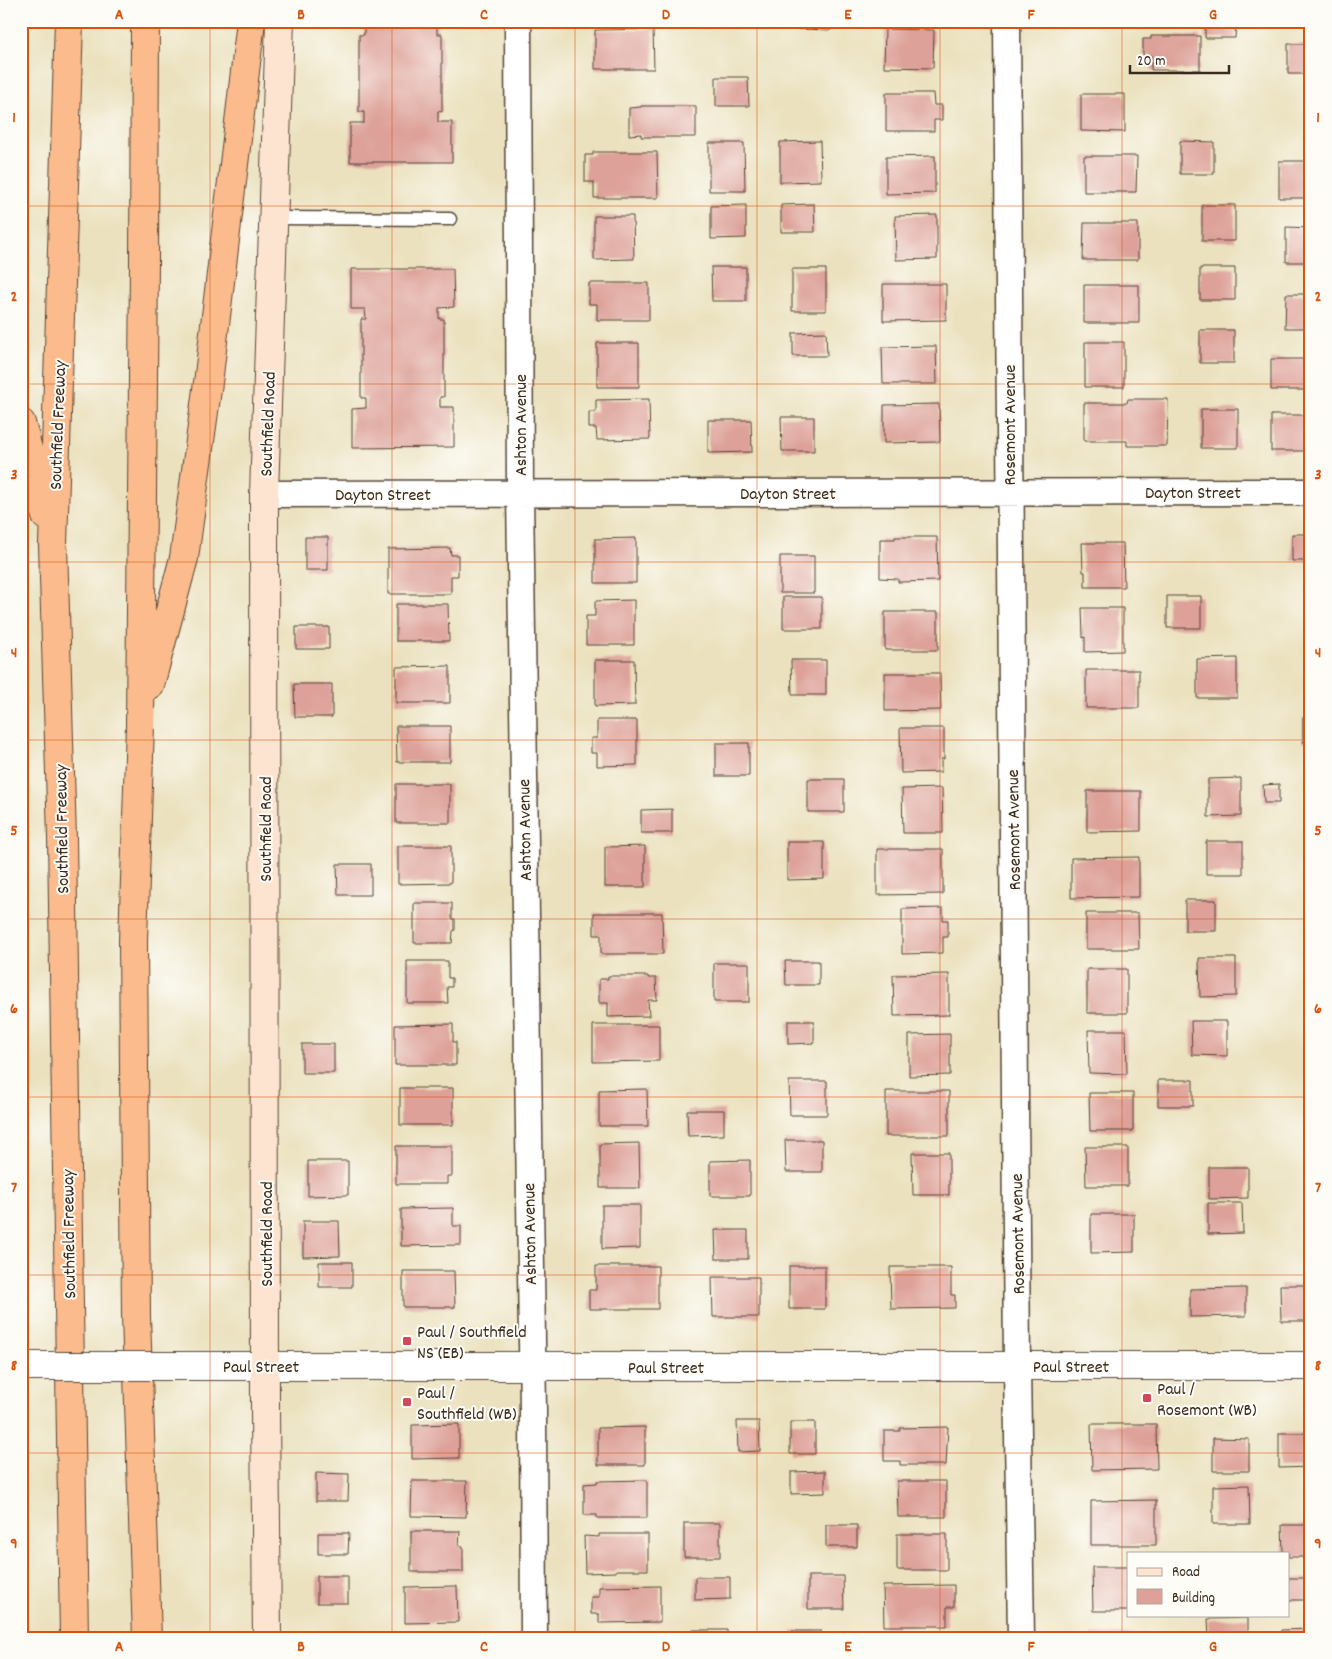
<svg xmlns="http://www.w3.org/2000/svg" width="1332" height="1659" viewBox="0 0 1332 1659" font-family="Dekko,sans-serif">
<rect width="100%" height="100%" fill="#fdfcf7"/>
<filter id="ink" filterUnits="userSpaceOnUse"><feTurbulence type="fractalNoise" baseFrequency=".02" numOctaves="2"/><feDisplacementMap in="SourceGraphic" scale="10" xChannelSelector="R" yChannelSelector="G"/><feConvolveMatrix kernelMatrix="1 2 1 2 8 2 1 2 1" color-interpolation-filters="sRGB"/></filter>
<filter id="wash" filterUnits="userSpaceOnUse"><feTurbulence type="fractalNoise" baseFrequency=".0096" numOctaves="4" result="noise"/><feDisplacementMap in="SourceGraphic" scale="20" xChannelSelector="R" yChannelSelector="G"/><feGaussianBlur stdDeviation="1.12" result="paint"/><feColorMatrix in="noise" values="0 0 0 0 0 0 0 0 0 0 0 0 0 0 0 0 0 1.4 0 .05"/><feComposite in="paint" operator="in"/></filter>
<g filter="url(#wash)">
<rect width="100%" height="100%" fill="#ebe1be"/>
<g id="blocks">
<path fill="#dda199" d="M358 21H442V24L437 23V34H442V112L438 111V122H452V162H350V123H364V112H359V35H364V24H358Z
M798 21H831V30L798 29Z
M1205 21H1236L1235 38H1205Z
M653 29 654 69H595V30Z
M885 29 934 30 933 68 884 67Z
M1151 36H1200V70H1151V55H1143V39H1151Z
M1288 44H1311V74H1288Z
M716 77H748L749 106H716Z
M886 93H933L934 105H942V120H934V131H886Z
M1081 94H1125V132L1081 131Z
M641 106H696V137H641V134L629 135V108L641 107Z
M820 141 821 181 780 182V142Z
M1180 141 1214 142V174H1180Z
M709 143H744L745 191H709Z
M593 152H657L658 198H594V182H585V155H593Z
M935 156V193L886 194V157Z
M1084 156H1137L1136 192H1084Z
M1279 161H1311V198H1279Z
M814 204 815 232H781V205Z
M746 205V238L711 239V206Z
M1202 205H1235V241H1202Z
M937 215V259L896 260 895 216Z
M594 216H633L634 259 594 260Z
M1084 223H1138V260H1083Z
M1286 227 1311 228V262H1286Z
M711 267H746V301H712Z
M1200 268H1235V300H1200Z
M351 269H453L454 307 439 308V319H444V397H440V407H454V447L352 448V409L366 408V398H361V319H366L365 309H351Z
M792 269H826V311H792Z
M589 283H649V320H597V304H589Z
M883 284H946V320L883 321Z
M1084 285H1139V323H1084Z
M1286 294H1311V328H1285Z
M1200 330H1234V363H1200Z
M826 332 827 356H793V333Z
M1085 342H1124V387H1085Z
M597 343H639V387H597Z
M936 346 937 384H883L882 347Z
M1271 359H1307L1308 390H1271Z
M649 399 650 439 597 440 596 428H589V412H596V400Z
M1128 399H1168L1167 446H1127V441H1084V403H1127Z
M939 404 940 442 884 443V405Z
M1201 409H1238V448H1201Z
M1271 415H1310V451H1271Z
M781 417H814V451H782Z
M708 420H751L752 452 708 453Z
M1292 534H1311V561H1292Z
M305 537H328V570H305Z
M895 537H937L938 581 898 582V579L880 578V539H895Z
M636 538V583H595V539Z
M1082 543H1123L1124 587H1085V572H1083Z
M450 548 451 555H458V576H451V594H388V549Z
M780 556H814V593H780Z
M1167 596H1201V628H1167Z
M783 597H822V629H783Z
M634 600V645H586V616H595V601Z
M396 604H448L449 641H396Z
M1082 608H1123V651L1085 652V637L1083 638Z
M885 612H938V650H885Z
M296 627H329V649H296Z
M1237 658V698H1197V659Z
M595 660H634L635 705 595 706Z
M791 660H826V695H792Z
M450 666V703H396V667Z
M1086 670H1139V708H1086Z
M885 673H940L941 710 885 711Z
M294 684H332V717H295Z
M1303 718H1311V742H1303Z
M597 720H637V765L597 766V753H591V738H597Z
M396 726H450V762H397Z
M900 728H944V759H941V772L901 773Z
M716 743H749V776H716Z
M1241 778V816L1208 817V779Z
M808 779H844V812H808Z
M396 784H450V823H396Z
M1279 784V803H1264L1263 785Z
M942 788 943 833H903L902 789Z
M1087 791H1141V831L1087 832Z
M672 809V833H641V810Z
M1206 841H1243V874H1206Z
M787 842H824V879L787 880Z
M398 846H451V883L398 884Z
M645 846V887H605V847Z
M877 849H943V894L877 895Z
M1139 857V897L1071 898V858Z
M337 864H371V895H338Z
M1185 900H1216V931H1185Z
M414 903H452V919H455V930L453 931 452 943H414Z
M943 908V920H948V937H943V953L902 954V909Z
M594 913H662L663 954H601V935H594Z
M1086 913H1138L1139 949H1086Z
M1199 958H1236V996L1200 997Z
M407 961H448V978H452V987H447L448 1003H407Z
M785 961H819V985H786Z
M714 963H749V1002H714Z
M1087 969H1127V1013H1087Z
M949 974V1015L894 1016 893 975Z
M608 976H648V978H656L657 1000H648L649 1016 608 1017V1003H599V979H608Z
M1305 1019H1311V1041H1305Z
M788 1021H814V1043L788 1044Z
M1191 1021H1227V1056L1192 1055Z
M453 1024V1042H456V1065H395V1025Z
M593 1025H659V1061L593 1062Z
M1088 1030H1126L1127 1074 1089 1073Z
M950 1034V1075L909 1076V1035Z
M302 1044H334V1073H302Z
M1158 1080H1193V1106H1158Z
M789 1081H827V1115H790Z
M400 1088H453V1125H400Z
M647 1089 648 1126H599V1090Z
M886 1091H949V1136H886Z
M1089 1093H1133V1131H1090Z
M687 1110H724V1135L688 1136Z
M785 1140H822V1172H786Z
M639 1143 640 1188H600V1144Z
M396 1146H452V1176H447V1184H396Z
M1085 1147H1128V1186H1086Z
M912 1153H949V1195H913Z
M750 1160V1196H710V1161Z
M308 1161H348V1195L308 1196Z
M1209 1167H1248V1198L1209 1199Z
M1208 1203H1242L1243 1233 1208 1234Z
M602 1205H640V1248L602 1249Z
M453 1208V1226H461V1245L401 1246V1209Z
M1091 1214H1134V1252L1091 1253Z
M303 1221H339L340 1256 303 1257Z
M715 1230H748V1259H716Z
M319 1262H352V1287H319Z
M596 1266H658V1309H589V1290H596Z
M789 1266H825V1309H789Z
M890 1267H951V1295H955V1308L891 1309Z
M403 1271H454L455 1307H403Z
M712 1277H759V1317H713Z
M1280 1285H1311V1321H1281Z
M1246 1288V1316L1190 1317V1289Z
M737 1421H759L760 1451 738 1452Z
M790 1422H815V1454H790Z
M459 1424V1458L412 1459V1425Z
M1091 1424H1156L1157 1469 1092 1470Z
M645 1427V1465H598V1428Z
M948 1427 946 1465H900V1461H884V1431H900V1428Z
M1279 1433H1311V1467L1279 1468Z
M1213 1438 1249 1439V1471H1213Z
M825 1471V1493L791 1494V1472Z
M316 1473 349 1474 348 1501H316Z
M647 1480V1518H597V1515H584V1484L597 1483V1481Z
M412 1481H467L466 1517 411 1516Z
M897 1481H946V1517H898Z
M1249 1485 1250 1524H1213V1486Z
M1156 1500V1545H1091V1501Z
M684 1523H720V1557H684Z
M826 1525H857V1547H826Z
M1282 1525H1311V1557H1288V1553H1283Z
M411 1531H460L459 1546H463V1572H411Z
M318 1533H349L348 1554H318Z
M599 1534H648V1570H616V1572L585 1573 584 1536 599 1537Z
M897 1534H947V1570H897Z
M1092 1567H1128V1611H1093Z
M317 1576H348V1603H317Z
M808 1576H843L844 1609H808Z
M695 1577H730V1599L695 1600Z
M1288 1578H1311V1600H1288Z
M954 1585V1607H947V1626H884L883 1586Z
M457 1586 458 1622 405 1623V1587Z
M660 1586V1622L599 1623V1614H591V1597H599V1587Z
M1248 1618V1638H1209L1208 1619Z
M1311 1629V1638H1281V1630Z
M691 1630H727V1638H691Z
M792 1631H821V1638H792Z
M1092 1634H1157V1638H1092Z"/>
</g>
</g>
<g filter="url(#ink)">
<use href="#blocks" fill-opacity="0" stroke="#554536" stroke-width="1"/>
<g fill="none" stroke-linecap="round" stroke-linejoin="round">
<g stroke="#554536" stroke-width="15">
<path id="service" d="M273 218 450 219"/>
</g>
<g stroke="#554536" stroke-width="29">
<path id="minor" d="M518 21 520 493 533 1411 534 1638
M1007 21 1017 1366 1021 1638
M264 494 1311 492"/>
</g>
<g stroke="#554536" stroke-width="30">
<path id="tertiary" d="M223 1366H1311"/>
</g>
<g stroke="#554536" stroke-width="30">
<path id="secondary" d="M267 1638 265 1410 264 494 280 21"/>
</g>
<g stroke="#554536" stroke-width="30">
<path id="motorway" d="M69 21 53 545 62 838 74 1638
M145 21 144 264 140 725 133 941 136 1316 147 1638
M21 423 46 516
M150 685 184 558 209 375 251 21"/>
</g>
<use href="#service" stroke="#fff" stroke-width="12"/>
<use href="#minor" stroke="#fff" stroke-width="26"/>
<use href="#tertiary" stroke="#fff" stroke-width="28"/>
<use href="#secondary" stroke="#fde4d1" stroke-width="28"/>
<use href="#motorway" stroke="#fbbb8c" stroke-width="28"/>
<g stroke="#554536" stroke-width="30" stroke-linecap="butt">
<path id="tertiary-bridge" d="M21 1366H223"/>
</g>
<use href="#tertiary-bridge" stroke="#fff" stroke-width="28"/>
</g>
</g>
<path fill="none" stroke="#d7540e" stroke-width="1" stroke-opacity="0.55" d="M210 21V1638M392 21V1638M575 21V1638M757 21V1638M940 21V1638M1122 21V1638M21 206H1311M21 384H1311M21 562H1311M21 740H1311M21 919H1311M21 1097H1311M21 1275H1311M21 1453H1311"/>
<g fill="#d1495b" stroke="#fdfcf7" stroke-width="2">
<rect x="402" y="1336" width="10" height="10" rx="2.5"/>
<rect x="1142" y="1393" width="10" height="10" rx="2.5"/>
<rect x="402" y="1397" width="10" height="10" rx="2.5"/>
</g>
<g text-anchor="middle" stroke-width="4" stroke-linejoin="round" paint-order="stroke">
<g font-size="18" fill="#3b2a1e" stroke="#fdfcf7">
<text transform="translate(267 424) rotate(-88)" y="6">Southfield Road</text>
<text transform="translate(57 425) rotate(-88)" y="6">Southfield Freeway</text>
<text transform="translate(520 425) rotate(-90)" y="6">Ashton Avenue</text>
<text transform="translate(1009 425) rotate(-90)" y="6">Rosemont Avenue</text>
<text x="1193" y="498">Dayton Street</text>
<text x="788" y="499">Dayton Street</text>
<text x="383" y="500">Dayton Street</text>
<text transform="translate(61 829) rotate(-91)" y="6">Southfield Freeway</text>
<text transform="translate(265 829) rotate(-90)" y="6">Southfield Road</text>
<text transform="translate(524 830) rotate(-91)" y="6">Ashton Avenue</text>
<text transform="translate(1013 830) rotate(-91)" y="6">Rosemont Avenue</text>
<text transform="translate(68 1234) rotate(-91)" y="6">Southfield Freeway</text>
<text transform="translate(266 1234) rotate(-90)" y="6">Southfield Road</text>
<text transform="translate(529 1234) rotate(-91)" y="6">Ashton Avenue</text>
<text transform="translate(1017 1234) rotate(-91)" y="6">Rosemont Avenue</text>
<text x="261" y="1372">Paul Street</text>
<text x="1071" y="1372">Paul Street</text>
<text x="666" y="1373">Paul Street</text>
</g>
<g font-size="18" fill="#3b2a1e" stroke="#fdfcf7" text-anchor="start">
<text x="417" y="1337">Paul / Southfield<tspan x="417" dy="21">NS (EB)</tspan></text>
<text x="1157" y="1394">Paul /<tspan x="1157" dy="21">Rosemont (WB)</tspan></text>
<text x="417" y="1398">Paul /<tspan x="417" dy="21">Southfield (WB)</tspan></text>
</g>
</g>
<rect width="1332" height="1659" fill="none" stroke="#fdfcf7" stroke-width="55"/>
<rect x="1127" y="1552" width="162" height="65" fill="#fdfcf7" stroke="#afa8a0"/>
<rect x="1137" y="1568" width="25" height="8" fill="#fde4d1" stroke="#afa8a0"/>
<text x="1172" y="1576" font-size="15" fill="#3b2a1e">Road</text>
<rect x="1137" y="1589" width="25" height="15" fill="#dda199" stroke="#afa8a0"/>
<text x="1172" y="1602" font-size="15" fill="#3b2a1e">Building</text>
<path d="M1130 65v8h99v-8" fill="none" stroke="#3b2a1e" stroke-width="2.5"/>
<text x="1137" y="65" font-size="15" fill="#3b2a1e" stroke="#fdfcf7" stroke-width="4" paint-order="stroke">20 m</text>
<rect x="28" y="28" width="1276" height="1604" fill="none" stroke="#d7540e" stroke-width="2"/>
<g font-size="16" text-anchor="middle" font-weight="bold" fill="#d7540e">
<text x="119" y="19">A</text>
<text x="301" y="19">B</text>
<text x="484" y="19">C</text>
<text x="666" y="19">D</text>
<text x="848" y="19">E</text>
<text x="1031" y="19">F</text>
<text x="1213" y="19">G</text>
<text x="14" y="122">1</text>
<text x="1318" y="122">1</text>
<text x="14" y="301">2</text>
<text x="1318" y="301">2</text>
<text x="14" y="479">3</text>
<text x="1318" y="479">3</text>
<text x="14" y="657">4</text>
<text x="1318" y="657">4</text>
<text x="14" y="835">5</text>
<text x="1318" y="835">5</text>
<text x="14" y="1013">6</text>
<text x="1318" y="1013">6</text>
<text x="14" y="1192">7</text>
<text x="1318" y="1192">7</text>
<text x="14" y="1370">8</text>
<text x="1318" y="1370">8</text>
<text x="14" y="1548">9</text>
<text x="1318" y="1548">9</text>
<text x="119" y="1651">A</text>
<text x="301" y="1651">B</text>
<text x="484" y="1651">C</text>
<text x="666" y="1651">D</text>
<text x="848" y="1651">E</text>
<text x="1031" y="1651">F</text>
<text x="1213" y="1651">G</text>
</g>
</svg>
